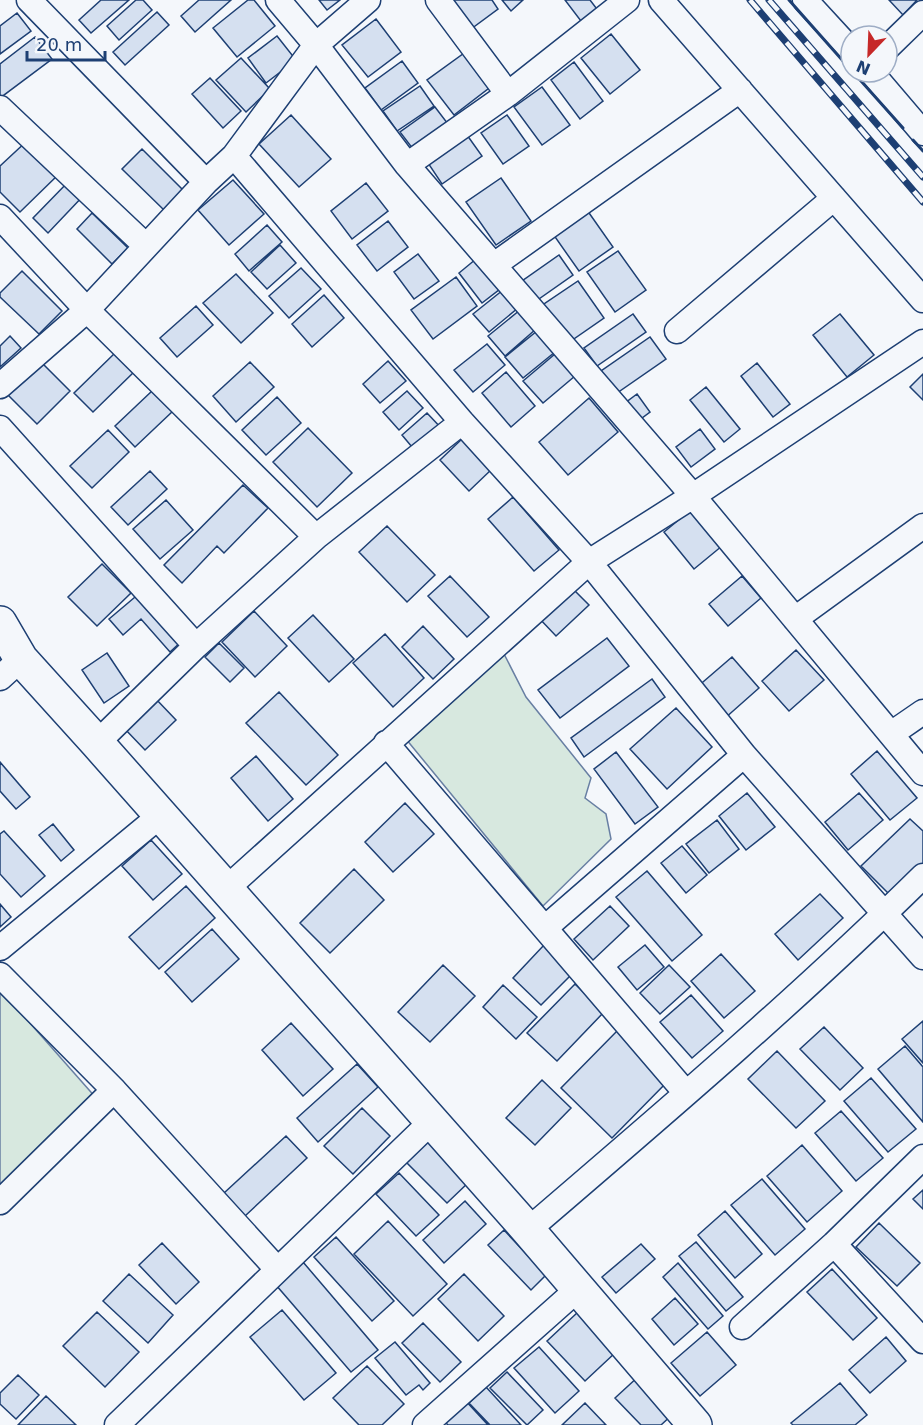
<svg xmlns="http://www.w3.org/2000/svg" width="923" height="1425" viewBox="0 0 923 1425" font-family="'DejaVu Sans',sans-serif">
<rect width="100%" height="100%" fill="#f4f7fb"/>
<path fill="#d7e8df" stroke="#687fa3" stroke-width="1.5" d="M502 650 526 697 591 778 585 798 606 814 611 839 543 906 406 739Z
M0 989 97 1099 0 1195Z"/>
<path fill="#d5e0f0" stroke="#1d3f73" stroke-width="1.5" d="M101 0H129L91 33 79 20Z
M136 0H143L152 10 119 40 107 26Z
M199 0H231L195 32 181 16Z
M248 0H254L275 26 237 57 213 28Z
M319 0H340L327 10Z
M449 0H492L498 9 471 29Z
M502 0H523L511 11Z
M565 0H590L600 13 584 25Z
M889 0H917L903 15Z
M157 12 169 25 125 65 113 52Z
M17 13 31 31 0 54V26Z
M376 19 401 52 368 77 342 45Z
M611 34 640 70 610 94 581 58Z
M277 36 296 60 266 83 248 58Z
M35 37 52 59 0 98V64Z
M467 51 493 85 454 115 427 80Z
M241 58 270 89 246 112 216 80Z
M402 61 418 83 381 110 365 88Z
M574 62 603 101 580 119 551 80Z
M210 78 241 111 223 128 192 94Z
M420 86 434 106 397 131 383 111Z
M542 87 570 125 542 145 514 107Z
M435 107 448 124 413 149 400 132Z
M291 115 331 159 299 187 259 144Z
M507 115 529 146 503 164 481 133Z
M467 135 482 156 442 184 428 163Z
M29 139 61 172 20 212 0 192V166Z
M142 149 184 191 165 211 122 169Z
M501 178 531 221 496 245 466 202Z
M70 180 85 194 48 233 33 218Z
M233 180 264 214 229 245 198 210Z
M366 183 388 211 352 239 331 211Z
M587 210 613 247 579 271 553 234Z
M92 213 128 248 112 264 77 229Z
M388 221 408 247 377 271 357 245Z
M267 225 282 242 249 271 235 254Z
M280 245 296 263 267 289 251 272Z
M618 251 646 290 615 312 587 272Z
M418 254 439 281 414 299 394 272Z
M559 255 573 275 536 301 522 281Z
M476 259 500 289 482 303 459 273Z
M301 268 321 289 289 318 269 296Z
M22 271 62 311 39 334 0 297V293Z
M236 274 273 313 241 343 203 303Z
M456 277 477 306 433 339 411 310Z
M578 281 604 318 568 343 541 306Z
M503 290 518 308 489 332 473 314Z
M324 295 344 318 312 347 292 324Z
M196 306 213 325 177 357 160 338Z
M520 310 536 329 505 356 488 336Z
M633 314 646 332 597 366 584 348Z
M840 314 874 355 847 377 813 335Z
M537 331 555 352 523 378 505 357Z
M10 336 21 348 0 367V346Z
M650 337 666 359 617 393 601 371Z
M487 344 505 365 473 392 454 370Z
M117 351 136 370 93 412 74 393Z
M555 354 575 376 543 403 523 381Z
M39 360 70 391 37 424 6 393Z
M388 361 406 381 380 403 363 384Z
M250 362 274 387 236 422 213 396Z
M757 363 790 404 773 417 741 376Z
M506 372 535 406 511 427 482 393Z
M923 374V400L910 387Z
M706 387 740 429 724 442 690 400Z
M153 390 173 411 135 447 115 426Z
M407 391 423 408 399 430 383 412Z
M637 394 650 412 638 421 625 403Z
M277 397 301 423 266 455 242 430Z
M589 398 618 432 568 475 539 442Z
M427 413 443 430 417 453 402 435Z
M308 428 352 473 317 507 273 462Z
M700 429 715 449 691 467 676 447Z
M108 430 129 452 92 488 70 466Z
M464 437 493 468 469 491 440 460Z
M150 471 167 489 128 525 111 507Z
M243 485 268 508 224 553 217 546 182 583 164 565Z
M513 497 559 550 534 571 488 519Z
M166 500 193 530 160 559 133 529Z
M692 509 722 546 694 569 664 532Z
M387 526 435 575 407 602 359 552Z
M102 564 131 593 97 626 68 597Z
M450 576 489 617 467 637 428 596Z
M742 576 761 598 728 626 709 604Z
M570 586 589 605 556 636 538 617Z
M141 592 183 640 170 652 141 619 123 635 109 619Z
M254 611 287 646 255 677 222 642Z
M313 615 354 659 329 682 288 638Z
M423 626 454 659 433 679 402 647Z
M385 634 424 678 393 707 353 663Z
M607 638 629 666 560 718 538 690Z
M219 643 244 668 230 682 205 657Z
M796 650 824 680 789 711 762 681Z
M107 653 129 686 104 703 82 670Z
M732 657 759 688 724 719 696 688Z
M652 679 665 697 584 757 571 738Z
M279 692 338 755 306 785 246 723Z
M155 698 176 720 145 750 124 728Z
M676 708 712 747 667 789 630 749Z
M877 751 917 798 890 820 851 774Z
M616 752 658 807 635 824 594 769Z
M256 756 293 799 268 821 231 778Z
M0 762 30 797 16 809 0 791Z
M747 793 775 827 746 850 719 816Z
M859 793 883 820 848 850 825 822Z
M405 803 434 834 393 872 365 842Z
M910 819 923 831V867L892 897 861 866Z
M717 820 739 849 709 873 686 844Z
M53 824 74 850 61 861 39 835Z
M4 831 45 876 21 897 0 874V834Z
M151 840 182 874 153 900 122 866Z
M682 846 707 875 686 893 661 863Z
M354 869 384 900 330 953 300 923Z
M647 871 702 935 672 961 616 897Z
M186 886 215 918 159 969 129 937Z
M820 894 843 918 798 960 775 934Z
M0 904 11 917 0 927Z
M610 906 629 926 593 960 574 939Z
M212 929 239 959 192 1002 165 972Z
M544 945 573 973 541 1005 513 978Z
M645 945 664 967 637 990 618 967Z
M721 954 755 991 724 1018 691 981Z
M443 965 475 996 430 1042 398 1012Z
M669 965 690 987 660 1014 640 993Z
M575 984 604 1012 557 1061 527 1033Z
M503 985 537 1017 516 1039 483 1007Z
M691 995 723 1031 692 1058 660 1022Z
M923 1021V1063L902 1039Z
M291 1023 333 1069 303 1096 262 1050Z
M824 1027 863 1068 840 1090 800 1049Z
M617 1031 668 1081 612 1138 561 1088Z
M905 1046 923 1067V1122L878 1069Z
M777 1051 825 1101 796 1128 748 1079Z
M357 1064 378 1087 318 1142 297 1118Z
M871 1078 916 1129 888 1152 844 1101Z
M542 1080 571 1108 535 1145 506 1118Z
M362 1108 390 1136 353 1174 324 1146Z
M841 1111 883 1158 856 1181 815 1133Z
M286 1136 307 1158 245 1216 224 1193Z
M429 1140 470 1181 447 1203 406 1162Z
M802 1145 842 1191 807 1222 767 1176Z
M399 1173 439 1215 416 1236 376 1194Z
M762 1179 805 1229 775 1255 731 1205Z
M923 1190V1209L913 1199Z
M465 1201 486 1224 444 1263 423 1240Z
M725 1211 762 1254 735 1278 698 1235Z
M388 1221 447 1284 413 1316 354 1254Z
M879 1223 920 1263 897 1286 856 1247Z
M504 1230 546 1275 531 1290 488 1245Z
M336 1237 394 1301 372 1321 314 1257Z
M696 1242 743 1297 726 1311 679 1256Z
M162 1243 199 1282 176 1304 139 1265Z
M641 1244 655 1259 616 1293 602 1277Z
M303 1262 378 1350 351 1372 276 1285Z
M678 1263 723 1316 708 1329 663 1277Z
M832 1269 877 1318 853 1340 807 1292Z
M129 1274 173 1315 148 1343 103 1301Z
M464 1274 504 1316 478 1341 438 1299Z
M675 1298 698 1324 674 1345 652 1319Z
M282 1310 336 1373 304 1400 250 1337Z
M97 1312 139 1352 105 1387 63 1346Z
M578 1312 616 1352 585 1381 547 1341Z
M423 1323 461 1362 440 1382 402 1343Z
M707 1332 736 1365 700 1396 671 1363Z
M886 1337 906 1361 870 1393 849 1370Z
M395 1342 430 1383 423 1390 419 1385 406 1395 375 1358Z
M539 1347 579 1391 555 1413 514 1368Z
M367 1366 404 1404 382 1425H359L333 1398Z
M507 1372 543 1410 527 1425 490 1388Z
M18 1375 39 1395 16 1419 0 1404V1393Z
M640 1375 675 1412 661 1425H641L615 1398Z
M840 1383 867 1415 855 1425H793L791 1423Z
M486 1387 521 1425H490L469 1403Z
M46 1396 76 1425H18Z
M464 1399 488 1425H448L443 1420Z
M585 1403 606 1425H562Z"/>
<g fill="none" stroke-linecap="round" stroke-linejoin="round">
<g stroke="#1d3f73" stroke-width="27">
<path id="street" d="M29 0 206 182
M278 0 316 45 407 165 693 496 923 773
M438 0 508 94
M661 0 923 300
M805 0 851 50
M887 48 923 13
M871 72 923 133
M0 108 146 246
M234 156 462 422 589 562 744 755 923 957
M407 165 508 94 627 0
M0 217 87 310 316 537 196 646 97 743
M494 265 740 90
M677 331 834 198
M0 386 87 310 206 182 234 156 316 45 368 0
M0 428 196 646
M316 537 462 422
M795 619 923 526
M0 678 21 659
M891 734 923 712
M386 743 686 1093
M226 889 589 562 693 496 923 342
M545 928 744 755
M0 948 161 815
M0 975 114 1090 277 1269
M0 1202 114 1090
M528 1230C662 1115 797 1000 923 876
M834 1244 923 1341
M742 1327 834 1244 923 1157
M117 1425 431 1122
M425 1425 578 1289"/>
</g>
<g stroke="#1d3f73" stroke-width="36">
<path id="secondary" d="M0 623 21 659 97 743 528 1230 695 1425"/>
</g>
<use href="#street" stroke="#f4f7fb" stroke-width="24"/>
<use href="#secondary" stroke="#f4f7fb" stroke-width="33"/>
<g stroke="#1d3f73" stroke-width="7">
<path id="rail" d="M750 0 923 202
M769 0 923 177"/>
</g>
<use href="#rail" stroke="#f4f7fb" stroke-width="4.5" stroke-dasharray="14" stroke-linecap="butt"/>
<path stroke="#1d3f73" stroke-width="3" d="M789 0 851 70
M853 72 903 128
M913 140 923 151"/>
</g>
<g transform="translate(869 54) rotate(203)"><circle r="28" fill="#f4f7fb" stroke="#9eadc5" stroke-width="1.5"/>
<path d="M0-4.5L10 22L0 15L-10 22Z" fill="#c62828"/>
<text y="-9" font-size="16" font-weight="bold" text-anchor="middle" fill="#1d3f73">N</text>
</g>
<path d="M27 51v9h78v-9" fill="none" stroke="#1d3f73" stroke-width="3"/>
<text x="36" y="51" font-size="18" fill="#1d3f73" stroke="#f4f7fb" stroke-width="4.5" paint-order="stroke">20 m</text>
</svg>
